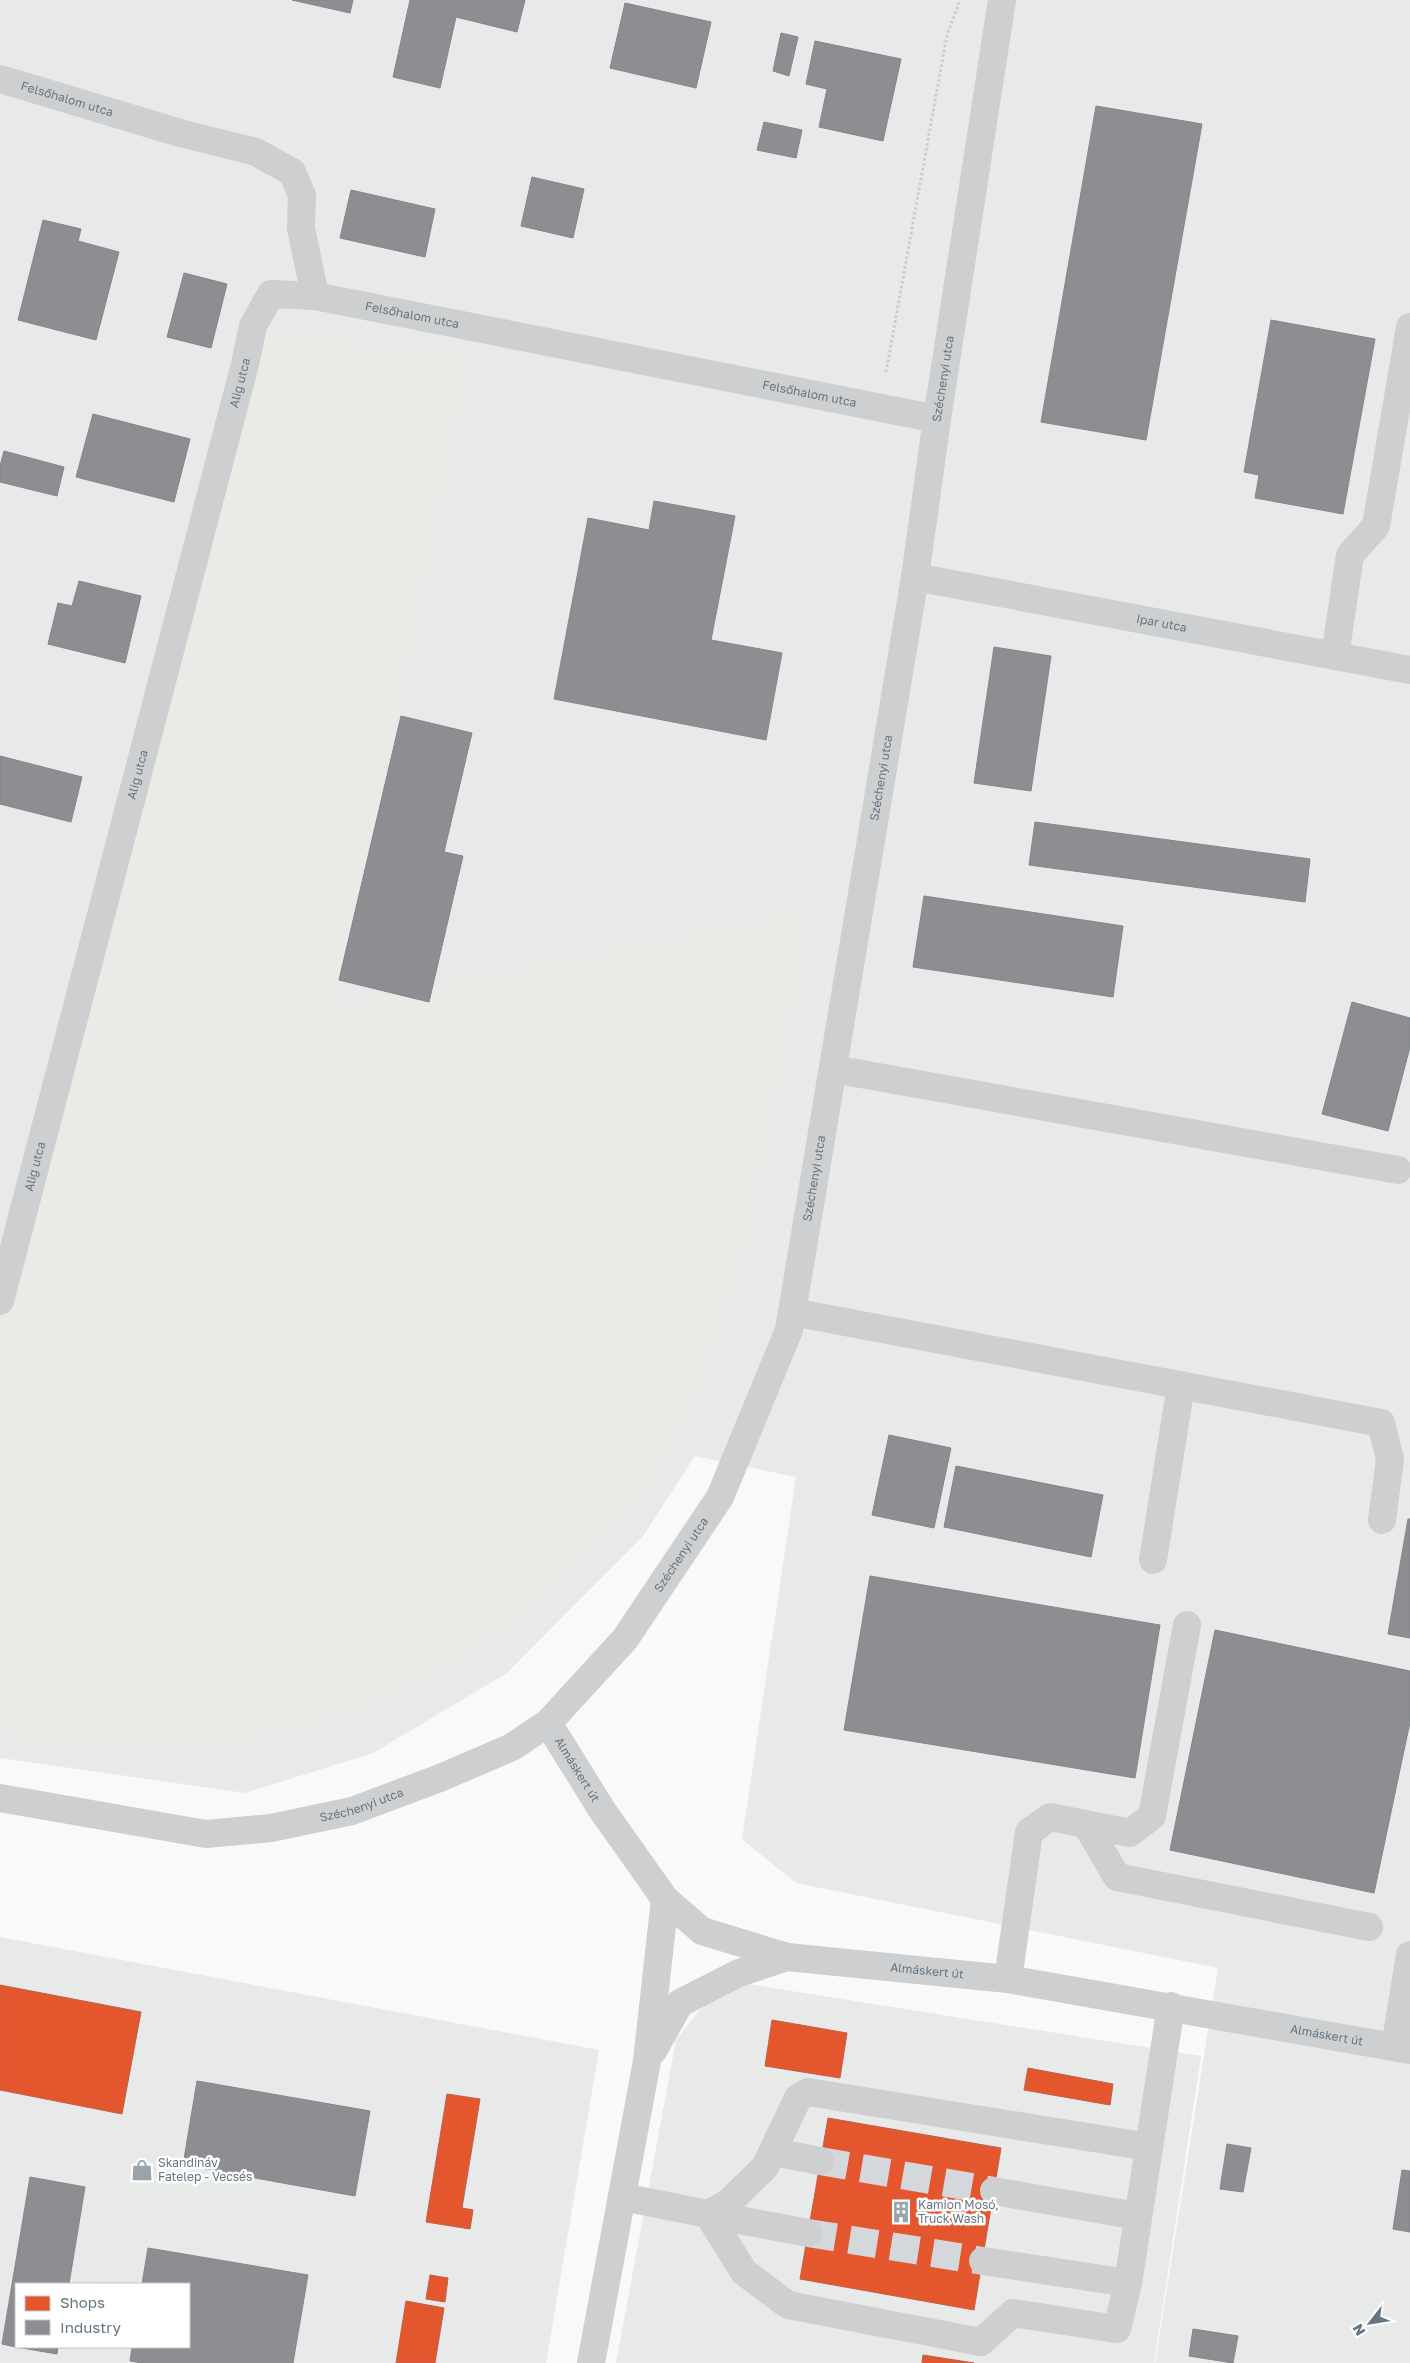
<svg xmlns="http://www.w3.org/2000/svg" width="1410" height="2363" viewBox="0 0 1410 2363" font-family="'Golos Text',sans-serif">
<rect width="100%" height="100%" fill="#f9f9f9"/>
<path fill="#e8e9e9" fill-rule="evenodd" d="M0 0H1410V2363H1155L1218 1968 796 1883 742 1839 796 1477 695 1456 643 1536 507 1673 373 1753 245 1793 0 1758Z
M0 1937 599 2050 546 2363H0ZM16 2284H189V2347H16Z
M748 1984 1201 2056 1154 2363H616L676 2040 701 2008Z"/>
<path fill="#e8ebe6" d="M252 328 468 359 339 1006 811 909 775 1101 742 1257 705 1375 650 1483 575 1565 502 1633 401 1691 288 1734 153 1751 40 1744 0 1731V1312Z"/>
<path fill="#e4572e" stroke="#be6048" d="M0 1985 141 2012 122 2114 0 2090Z
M772 2020 847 2033 840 2078 765 2066Z
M1028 2068 1113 2084 1110 2105 1024 2090Z
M447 2094 480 2099 462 2208 473 2210 470 2229 426 2222Z
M828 2118 1001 2148 974 2310 800 2279Z
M430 2275 448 2278 445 2302 426 2299Z
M406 2301 444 2308 435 2363H396Z
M923 2355 974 2363H922Z"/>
<path fill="#8d8d92" stroke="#81868e" d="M292 0H353L350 13Z
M410 0H525L517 32 456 17 440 88 393 77Z
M625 3 711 22 696 88 610 68Z
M781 33 798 37 789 76 773 71Z
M815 41 901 59 883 141 819 127 827 89 806 84Z
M1096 106 1202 124 1146 440 1041 422Z
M764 122 802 130 796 158 757 150Z
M532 177 584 189 573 238 521 226Z
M351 190 435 209 425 257 340 238Z
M43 220 81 229 78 241 119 252 96 340 18 320Z
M184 273 227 284 211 348 167 337Z
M1271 320 1375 339 1343 514 1255 498 1259 475 1244 472Z
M93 414 190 439 174 502 76 477Z
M4 451 64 467 57 496 0 482V466Z
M654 501 735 516 711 640 782 653 766 740 554 699 588 518 649 530Z
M79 581 141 596 125 663 48 644 58 603 72 606Z
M994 647 1051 656 1031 791 974 783Z
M401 716 472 733 444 852 463 856 429 1002 339 980Z
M0 756 82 777 71 822 0 804Z
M1035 822 1310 859 1305 902 1029 865Z
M924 896 1123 926 1113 997 913 967Z
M1352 1002 1410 1018V1047L1388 1131 1322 1114Z
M889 1435 951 1448 934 1528 872 1515Z
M956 1466 1103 1495 1091 1557 944 1527Z
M1408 1519H1410V1638L1388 1634Z
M870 1576 1160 1625 1135 1778 844 1730Z
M1215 1630 1410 1671V1722L1374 1893 1170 1850Z
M197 2081 370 2111 355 2196 183 2165Z
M1227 2144 1251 2148 1243 2192 1220 2189Z
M1402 2170 1410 2171V2232L1393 2229Z
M30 2177 85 2187 69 2284H16V2347L2 2344Z
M148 2248 308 2275 293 2363H142L130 2361 132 2347H189V2284H142Z
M1193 2329 1238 2336 1233 2363 1189 2356Z
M16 2347H58L57 2354Z"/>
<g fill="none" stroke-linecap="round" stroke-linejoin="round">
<path stroke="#d4d8dc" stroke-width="28" stroke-dasharray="28 14" stroke-linecap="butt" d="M820 2161 994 2191
M808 2233 983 2261"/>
<path stroke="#cbcccd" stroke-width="3" stroke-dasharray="2.5 2.5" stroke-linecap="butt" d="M886 372 947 35 960 0"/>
<g stroke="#cecfd0" stroke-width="28">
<path id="s1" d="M0 79 180 133 256 152 292 172 302 195 301 228 315 296 937 419"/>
<path id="s2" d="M915 577 1410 670"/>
<path d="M1335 656 1350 555 1376 526 1410 327"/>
<path d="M833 1069 1398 1170"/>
<path id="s3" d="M0 1301 245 364 253 326 271 294 315 296"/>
<path d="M792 1312 1381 1423 1390 1459 1382 1520"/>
<path d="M1153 1560 1181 1385"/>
<path id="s4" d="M548 1723 602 1810 665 1899 702 1931 787 1957 1008 1979 1410 2050"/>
<path id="s5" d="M0 1798 206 1834 271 1828 352 1811 440 1778 512 1747 548 1723 625 1639 720 1497 789 1330 915 577 937 419 1002 0"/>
<path d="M1086 1824 1117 1877 1369 1927"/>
<path d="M1008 1979 1029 1832 1050 1817 1130 1833 1152 1816 1187 1625"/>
<path d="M1395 2047 1410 1955"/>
<path d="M653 2051 680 2003 739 1973 787 1957"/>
<path d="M773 2152 820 2161"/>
<path d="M994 2191 1137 2216"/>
<path d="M622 2197 708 2214 744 2272 788 2305 981 2342 1013 2313 1117 2329 1128 2283 1171 2006"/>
<path d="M808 2233 708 2214 728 2203 765 2167 798 2098 808 2092 1149 2147"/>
<path d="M983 2261 1128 2283"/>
<path d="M591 2363 647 2061 665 1899"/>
</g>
</g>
<defs>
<g id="shop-bare" transform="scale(1.725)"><path d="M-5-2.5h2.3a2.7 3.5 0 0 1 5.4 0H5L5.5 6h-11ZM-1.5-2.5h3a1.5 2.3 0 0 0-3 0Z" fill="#99a4ac" stroke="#fff" stroke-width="2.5" paint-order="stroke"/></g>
<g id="building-bare" transform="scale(1.725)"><path d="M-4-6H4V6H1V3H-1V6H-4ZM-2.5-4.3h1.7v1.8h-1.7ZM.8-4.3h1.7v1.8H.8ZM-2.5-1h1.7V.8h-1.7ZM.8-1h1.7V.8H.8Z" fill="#99a4ac" stroke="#fff" stroke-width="2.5" paint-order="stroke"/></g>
</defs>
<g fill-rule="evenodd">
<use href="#shop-bare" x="142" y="2170"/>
<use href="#building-bare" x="901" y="2212"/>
</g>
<g text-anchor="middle" stroke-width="5" stroke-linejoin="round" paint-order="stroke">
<g font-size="12" fill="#657683" stroke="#fff">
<text dy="4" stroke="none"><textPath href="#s1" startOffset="70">Felsőhalom utca</textPath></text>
<text dy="4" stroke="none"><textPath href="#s1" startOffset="534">Felsőhalom utca</textPath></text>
<text dy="4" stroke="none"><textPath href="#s5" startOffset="2002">Széchenyi utca</textPath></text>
<text dy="4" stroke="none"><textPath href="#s3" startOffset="949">Alig utca</textPath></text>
<text dy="4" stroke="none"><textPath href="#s1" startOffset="939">Felsőhalom utca</textPath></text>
<text dy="4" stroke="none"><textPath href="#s2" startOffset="251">Ipar utca</textPath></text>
<text dy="4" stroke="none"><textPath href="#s3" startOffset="544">Alig utca</textPath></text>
<text dy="4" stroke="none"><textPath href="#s5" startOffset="1598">Széchenyi utca</textPath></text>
<text dy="4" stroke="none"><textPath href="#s3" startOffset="139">Alig utca</textPath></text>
<text dy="4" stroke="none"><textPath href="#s5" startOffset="1192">Széchenyi utca</textPath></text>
<text dy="4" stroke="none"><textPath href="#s5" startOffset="788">Széchenyi utca</textPath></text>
<text dy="4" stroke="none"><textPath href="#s4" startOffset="55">Almáskert út</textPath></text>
<text dy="4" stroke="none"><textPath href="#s5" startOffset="368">Széchenyi utca</textPath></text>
<text dy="4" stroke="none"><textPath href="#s4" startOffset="490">Almáskert út</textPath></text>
<text dy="4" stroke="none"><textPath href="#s4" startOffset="895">Almáskert út</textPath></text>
</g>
<g font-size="12" fill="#657683" stroke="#fff" text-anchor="start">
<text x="158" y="2167">Skandináv<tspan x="158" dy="14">Fatelep - Vecsés</tspan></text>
<text x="918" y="2209">Kamion Mosó,<tspan x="918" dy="14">Truck Wash</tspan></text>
</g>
</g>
<rect x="15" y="2283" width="175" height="65" fill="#ffffff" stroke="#c1c8cd"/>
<rect x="25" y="2296" width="25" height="15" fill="#e4572e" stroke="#c1c8cd"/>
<text x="60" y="2308" font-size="15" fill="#657683">Shops</text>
<rect x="25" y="2320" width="25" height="15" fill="#8d8d92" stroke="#c1c8cd"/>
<text x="60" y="2333" font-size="15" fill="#657683">Industry</text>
<g transform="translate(1370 2323) rotate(239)" stroke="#ffffff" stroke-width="4" paint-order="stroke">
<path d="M0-4L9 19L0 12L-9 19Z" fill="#657683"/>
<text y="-8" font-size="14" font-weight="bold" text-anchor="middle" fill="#657683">N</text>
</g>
</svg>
